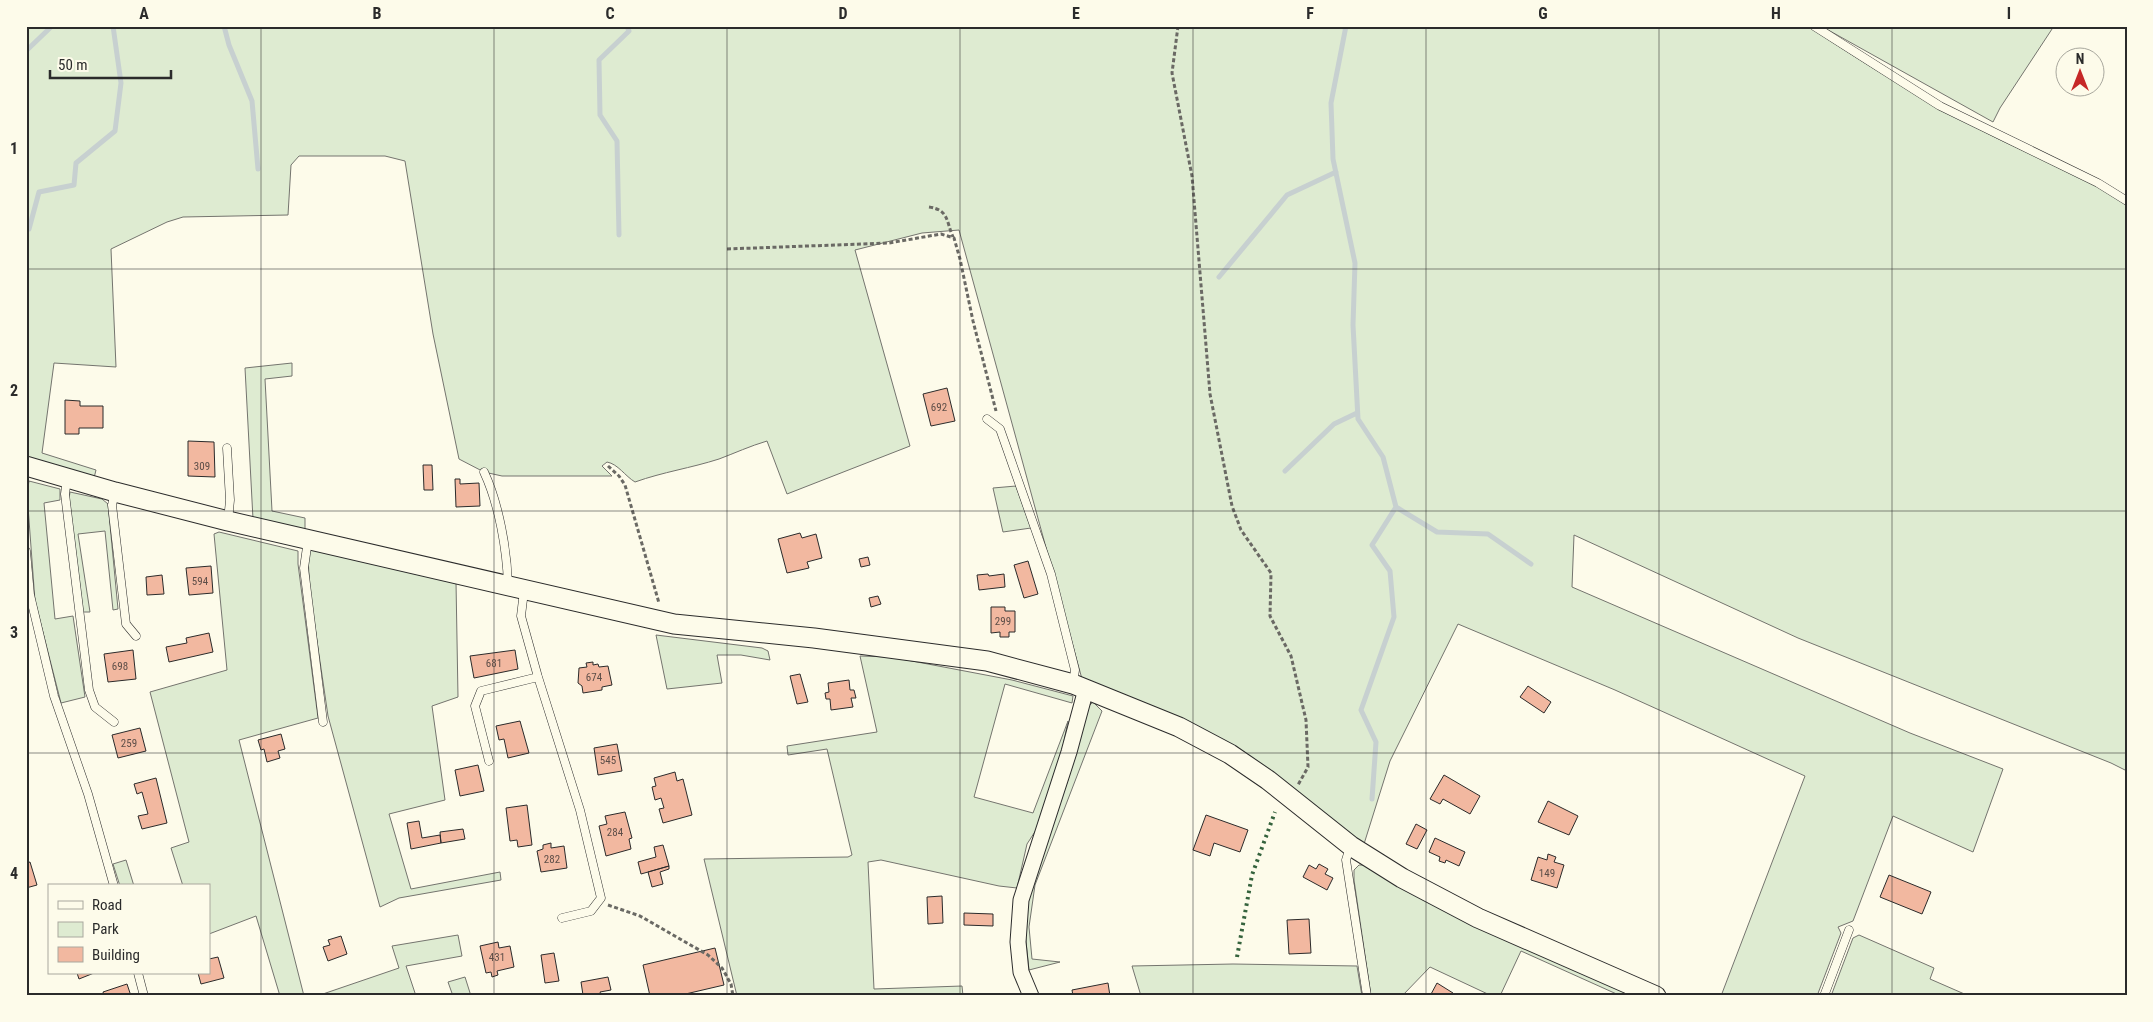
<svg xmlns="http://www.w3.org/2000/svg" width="2153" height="1022" viewBox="0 0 2153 1022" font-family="'Roboto Condensed',sans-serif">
<rect width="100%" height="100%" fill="#fdfbea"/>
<path fill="#deebd1" stroke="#74746e" d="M26 26H1808C1869 67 1930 104 1995 137 2036 158 2093 178 2127 206V771L2111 763 1798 638 1574 535 1572 587 1910 733 2003 769 1973 852 1893 816 1853 921 1838 927 1841 933 1817 996H1721L1805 776 1615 690 1458 624 1390 761 1364 844 1308 801 1082 679 959 230 922 233 855 250 910 446 787 494 767 441C750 446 735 453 719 459 691 468 663 472 635 482 625 476 618 464 607 462L602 466 612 476H502L484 472 459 459 433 334 405 161 385 156H299L291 165 288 215 183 217 167 222 111 249 116 367 54 363 42 453 96 470 94 478 26 457Z
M1821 26H2054L2000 108 1993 122Z
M292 363V376L265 379 272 511 305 518V532L253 519 245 368Z
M29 481 60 489V500L44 503 55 619 73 616 85 697 61 703 35 601 27 493Z
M1016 486 1031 528 1003 532 993 488Z
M70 492 102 499 108 504 118 609 113 610 105 531 78 534 90 612H83L69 499Z
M219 532 298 551V564L318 718 239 740 304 996H280L256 916 209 934V886H183L171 848 189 842 150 692 227 670 214 534Z
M311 549 456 582 458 697 432 706 445 800 389 814 411 889 500 872 501 880 399 898 380 907 328 716 310 593 308 557Z
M656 635 762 648 768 651 770 660 741 655H717L722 683 667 689Z
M860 656 891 657 1012 680 1073 696 1072 703 1005 684 974 797 1033 813 1068 721 1060 761 1038 827 1027 844 1017 888 999 886 881 860 868 862 874 989 962 986 963 996H737L704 859 848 857 852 855 827 749 788 755 787 746 877 732Z
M1093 702 1102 711 1035 885 1029 927 1032 959 1060 962 1029 970 1025 932 1027 903 1041 854 1068 780 1089 706Z
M126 860 134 886H120L113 864Z
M1359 865H1364L1637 996H1621L1521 951 1500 996H1492L1430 967 1402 996H1371L1354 880V870Z
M458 935 462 956 406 966 416 996H317L399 968 392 946Z
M1859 935 1934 968 1930 979 1969 996H1831L1853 938Z
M1233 964 1357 966 1362 996H1141L1132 966Z
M465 977 471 996H453L448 982Z"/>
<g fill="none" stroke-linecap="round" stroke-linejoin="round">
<path stroke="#c7d0d0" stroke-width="5" d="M224 26 229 45 252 101 258 169
M1346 26 1331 103 1333 159 1355 263 1353 325 1358 419 1383 457 1396 507 1372 545 1390 571 1394 617 1361 710 1376 742 1372 799
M26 51 52 26
M29 229 39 192 74 185 76 163 115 131 121 83 113 26
M619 235 617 141 600 115 599 60 629 31 627 26
M1219 277 1287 195 1336 172
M1285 471 1334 424 1357 413
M1396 507 1437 532 1488 534 1531 564"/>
</g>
<path fill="#f2b8a0" stroke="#2b2b2b" d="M947 388 955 421 931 426 923 394Z
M65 400 80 401V406H103V428H79V434H65Z
M188 441 214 442 215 477 188 476Z
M423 465H432L433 490H424Z
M455 479H460V484L479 483 480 506 456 507Z
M800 533 802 538 816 534 822 558 807 562 809 568 787 573 778 539Z
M868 557 870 565 861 567 859 559Z
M1028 561 1038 594 1024 598 1014 565Z
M211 566 213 593 189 595 186 568Z
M988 574 989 576 1004 574 1005 587 979 590 977 575Z
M162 575 164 594 147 595 146 577Z
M878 596 881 604 871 607 869 598Z
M991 607H1005V611H1015V632H1009V637H1000V632L991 633Z
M209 633 213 652 169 662 166 647 187 643 186 638Z
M133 650 136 679 108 682 104 654Z
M515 650 518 669 474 678 470 656Z
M593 662V665L598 664 599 667 608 666 612 685 602 687V690L583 693 582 686 578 683 579 668 587 667 586 663Z
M800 674 808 702 797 704 790 676Z
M849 680 850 690H854L856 698H851L853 707 831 710 830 699H826L825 693 829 692 828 683Z
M1528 686 1551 702 1544 713 1520 697Z
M520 721 529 753 508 758 504 739 499 740 496 726Z
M140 728 146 751 118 758 112 735Z
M281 734 285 749 278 751 280 758 267 762 264 749 261 750 258 740Z
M617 744 622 771 598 775 594 748Z
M478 765 484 791 460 796 455 770Z
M675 772 677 781 683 779 692 815 663 823 659 809 664 808 661 798 655 800 652 787 656 786 654 778Z
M1444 775 1480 796 1470 814 1443 799 1440 804 1430 799Z
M156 778 167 823 142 829 138 816 148 814 142 792 137 794 134 784Z
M1548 801 1578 816 1569 835 1538 822Z
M527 805 532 845 518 847 517 840 510 841 506 808Z
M625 812 632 838 629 839 631 849 606 856 599 826 607 824 605 816Z
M1206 815 1248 830 1240 852 1214 843 1210 856 1193 850Z
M419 821 422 838 440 835 441 843 411 849 407 823Z
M1416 824 1427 830 1417 849 1406 844Z
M463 829 465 839 441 843 440 832Z
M1435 838 1465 852 1459 866 1446 860 1445 863 1439 861 1440 857 1429 852Z
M551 843V848L564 846 567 868 541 872 537 851 543 849V845Z
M663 845 669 866 641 874 638 862 656 857 654 847Z
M1548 854 1556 857 1554 862 1564 865 1557 888 1531 880 1538 857 1547 860Z
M30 862 37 885 26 888V863Z
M1319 864 1328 869 1325 874 1333 878 1327 890 1303 877 1309 865 1316 869Z
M669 866V869L660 872 663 884 652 887 648 872Z
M1889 875 1931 892 1922 914 1880 897Z
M942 896 943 923 928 924 927 897Z
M964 913 993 914V926L964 925Z
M1309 919 1311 953 1289 954 1287 920Z
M341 936 347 954 328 961 323 947 330 945 328 940Z
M498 942 499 948 510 946 514 967 497 971 498 975 492 977 491 972 486 973 480 946Z
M715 948 724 985 677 996H650L643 965Z
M554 953 559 981 545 983 541 955Z
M218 957 224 978 201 984 198 973H209V959Z
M77 973H94L79 979Z
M608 977 611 990 600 992 601 995 598 996H593L592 994 583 995 581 982Z
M1108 983 1110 996H1073L1072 990Z
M1437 983 1453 993 1452 996H1430Z
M127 984 131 996H104L103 992Z"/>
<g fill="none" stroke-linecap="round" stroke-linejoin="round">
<g stroke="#2b2b2b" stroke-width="9">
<path id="service" d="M1814 26 1940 106 2098 183 2127 201
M987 419 1000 429 1051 574 1075 670 1073 684
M227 448 230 500 228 521
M484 472C499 504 507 550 508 585
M67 478 65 494 89 690 95 707 114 722
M115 492 112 505 126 624 136 636
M308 540 304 568 323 722
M26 551 30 595 54 696 88 794 114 886
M524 591 521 616 538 677 580 810 601 898 591 911 562 918
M489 761 475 706 481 691 538 677
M1350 847 1346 860 1367 996
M138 973 144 996
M1824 996 1849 930"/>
</g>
<g stroke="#2b2b2b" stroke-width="17">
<path id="minor" d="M1031 996 1021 972 1018 942 1021 900 1069 752 1086 689"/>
</g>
<g stroke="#2b2b2b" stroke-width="21">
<path id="tertiary" d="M26 466 115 492 228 521 674 624 814 638 987 661 1073 684 1179 727 1230 754 1268 780 1351 846 1402 878 1478 918 1656 996"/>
</g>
<path stroke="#6a6964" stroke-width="3" stroke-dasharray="4 2.5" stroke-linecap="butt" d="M1178 26 1172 73 1192 176 1210 394 1232 506 1241 530 1271 573 1270 616 1291 656 1306 720 1308 767 1298 785
M929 207C949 210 946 221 953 237
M727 249 889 243 941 234 954 238 960 259 973 321 996 411
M608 466 619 476 625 485 659 603
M608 905 640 916 708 955 722 968 731 984 733 996"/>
<use href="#service" stroke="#fdfbea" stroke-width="8"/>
<use href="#minor" stroke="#fdfbea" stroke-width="15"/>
<use href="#tertiary" stroke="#fdfbea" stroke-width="19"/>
<path stroke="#34623c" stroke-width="4" stroke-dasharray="2.5 4" stroke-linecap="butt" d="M1237 957 1252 875 1275 812"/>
</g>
<path fill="none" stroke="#2b2b2b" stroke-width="1" stroke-opacity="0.55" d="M261 26V996M494 26V996M727 26V996M960 26V996M1193 26V996M1426 26V996M1659 26V996M1892 26V996M26 269H2127M26 511H2127M26 753H2127"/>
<g text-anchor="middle" stroke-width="4" stroke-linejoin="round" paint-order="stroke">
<g font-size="11" fill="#5d4e48">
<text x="939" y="411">692</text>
<text x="202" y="470">309</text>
<text x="200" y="585">594</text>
<text x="1003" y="625">299</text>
<text x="494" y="667">681</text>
<text x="120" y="670">698</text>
<text x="594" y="681">674</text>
<text x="129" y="747">259</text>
<text x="608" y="764">545</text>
<text x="615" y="836">284</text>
<text x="552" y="863">282</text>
<text x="1547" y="877">149</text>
<text x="497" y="961">431</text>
</g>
</g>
<rect width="2153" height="1022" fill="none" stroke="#fdfbea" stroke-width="55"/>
<rect x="48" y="884" width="162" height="90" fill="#fdfbea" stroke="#a9a89e"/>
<rect x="58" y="901" width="25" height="8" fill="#fdfbea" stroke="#a9a89e"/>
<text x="92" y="910" font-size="15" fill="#2b2b2b">Road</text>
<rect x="58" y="922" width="25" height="15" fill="#deebd1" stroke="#a9a89e"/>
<text x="92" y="934" font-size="15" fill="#2b2b2b">Park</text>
<rect x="58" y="947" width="25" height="15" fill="#f2b8a0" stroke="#a9a89e"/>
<text x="92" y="960" font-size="15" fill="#2b2b2b">Building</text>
<g transform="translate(2080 72)"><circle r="24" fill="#fdfbea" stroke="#a9a89e"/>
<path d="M0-4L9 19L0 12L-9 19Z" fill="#c62828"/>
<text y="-8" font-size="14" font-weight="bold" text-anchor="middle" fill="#2b2b2b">N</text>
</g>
<path d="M50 70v8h121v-8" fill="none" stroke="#2b2b2b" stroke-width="2.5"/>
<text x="58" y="70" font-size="15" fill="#2b2b2b" stroke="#fdfbea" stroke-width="4" paint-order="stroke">50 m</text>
<rect x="28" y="28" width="2098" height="966" fill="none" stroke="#2b2b2b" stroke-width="2"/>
<g font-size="16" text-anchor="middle" font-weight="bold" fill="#2b2b2b">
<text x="144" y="19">A</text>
<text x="377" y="19">B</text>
<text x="610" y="19">C</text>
<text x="843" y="19">D</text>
<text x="1076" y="19">E</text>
<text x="1310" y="19">F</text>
<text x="1543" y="19">G</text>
<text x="1776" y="19">H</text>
<text x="2009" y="19">I</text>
<text x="14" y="154">1</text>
<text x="14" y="396">2</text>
<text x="14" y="638">3</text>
<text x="14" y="879">4</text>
</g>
</svg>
